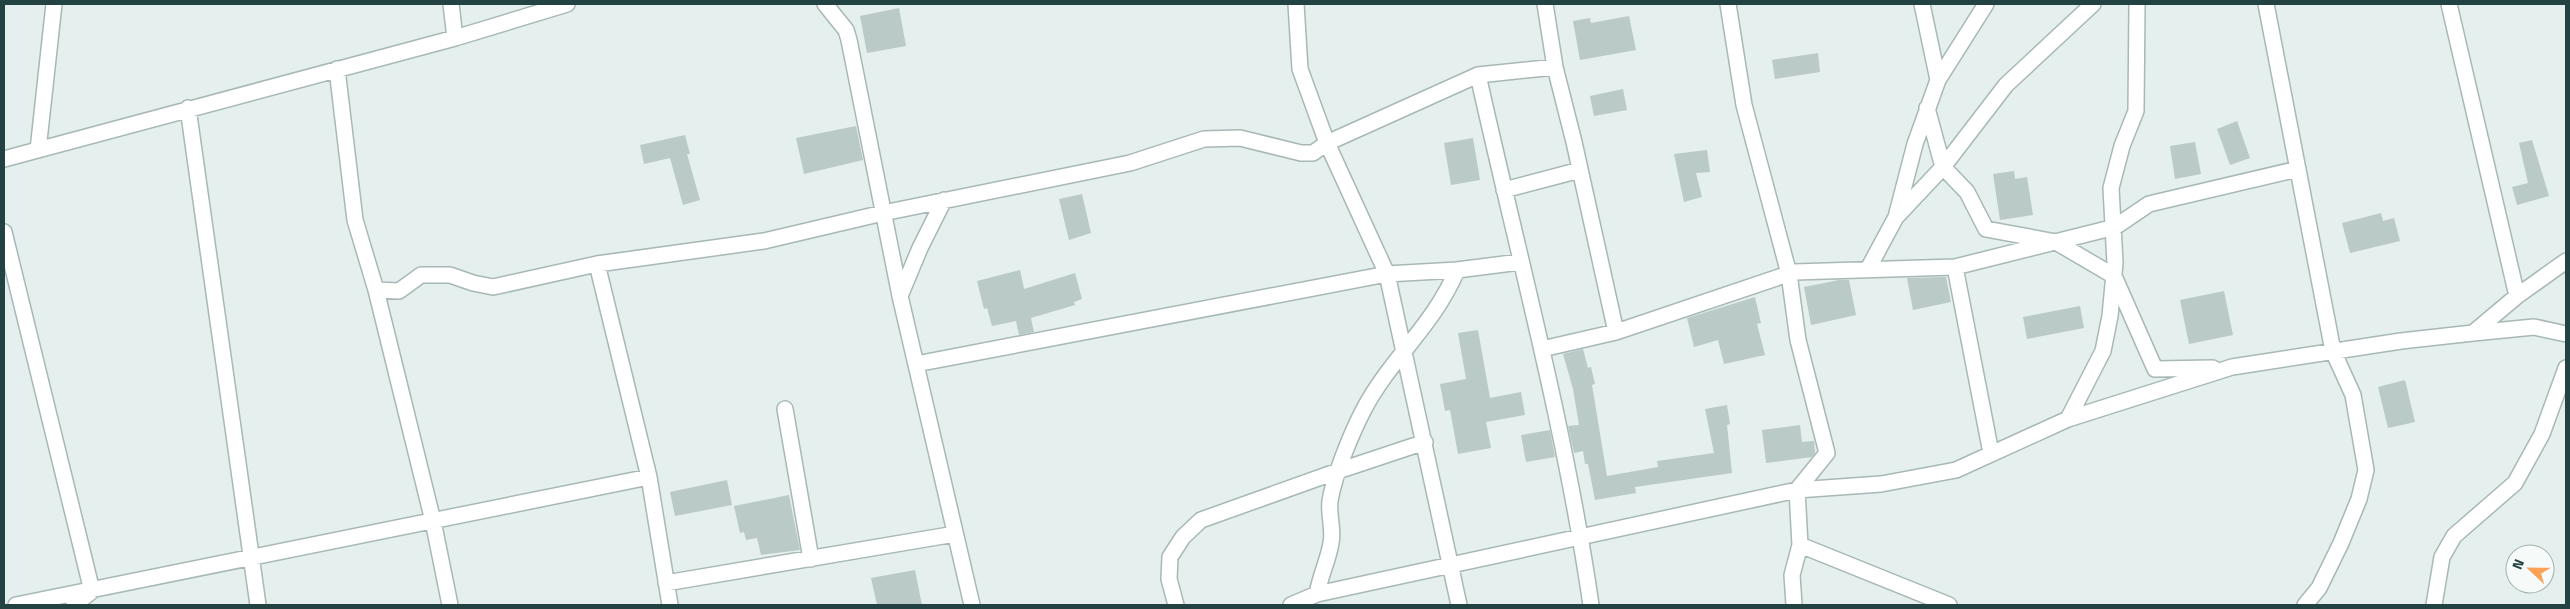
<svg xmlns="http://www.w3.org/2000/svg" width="2570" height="609" viewBox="0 0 2570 609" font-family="'Titillium Web',sans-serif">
<rect width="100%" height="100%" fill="#e5efed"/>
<path fill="#bacac7" d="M899 8 906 46 867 53 860 16Z
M1629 16 1636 50 1580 60 1573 21 1590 18 1591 23Z
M1818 53 1820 72 1775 79 1772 60Z
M1623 89 1627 110 1594 116 1590 96Z
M2237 121 2250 158 2230 165 2217 129Z
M856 126 863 160 804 174 796 138Z
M685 135 690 154H687L700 200 683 205 670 158 644 164 640 145Z
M1473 138 1480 180 1451 185 1444 143Z
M2532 140 2549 196 2517 205 2512 187 2528 183 2519 143Z
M2195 142 2201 174 2175 179 2170 146Z
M1707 150 1710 172 1696 173 1702 197 1684 202 1674 154Z
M2014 171 2015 179 2027 177 2033 215 2000 220 1993 174Z
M1082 194 1091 233 1069 240 1059 199Z
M2381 213 2383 221 2394 218 2400 241 2350 253 2342 223Z
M1020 270 1024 289 1075 273 1082 299 1074 302 1075 305 1031 318 1034 332 1019 335 1016 321 992 326 987 308 984 309 977 281Z
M1946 277 1951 302 1913 310 1907 278Z
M1839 280H1849L1856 315 1811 325 1804 287Z
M2224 291 2233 335 2189 344 2180 300Z
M1755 297 1761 323 1757 324 1765 355 1724 364 1718 340 1694 347 1687 318Z
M2080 306 2084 328 2027 339 2023 317Z
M1478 330 1490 398 1521 392 1525 415 1486 422 1491 448 1458 454 1450 410 1445 411 1440 384 1466 379 1458 333Z
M1583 349 1588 368 1591 367 1595 384 1592 385 1607 476 1658 467 1657 461 1714 453 1705 409 1727 405 1730 424 1727 425 1732 473 1635 487 1636 493 1595 500 1588 464H1585L1583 451 1574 453 1568 426 1579 425 1573 389 1563 354Z
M2405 380 2415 422 2388 428 2378 387Z
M1800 425 1802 442 1814 441 1815 453 1812 457 1766 463 1762 430Z
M1550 430 1555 457 1526 462 1521 435Z
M727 480 732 505 675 516 670 492Z
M789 495 800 550 761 555 757 538 746 540 744 532 740 533 734 506Z
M915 570 922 605H877L871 578Z"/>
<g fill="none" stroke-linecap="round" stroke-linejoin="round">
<g stroke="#a7b8b6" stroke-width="18">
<path id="minor" d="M451 4 455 38
M825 4 846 30 849 40 900 296 972 605
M1296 4 1300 69 1327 143 1387 274 1459 605
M1545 4 1555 67 1574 142 1616 332
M1728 4 1744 105 1789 274 1798 340 1827 453 1797 490 1800 545 1949 605
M1922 4 1938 80
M2266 4 2333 351 2353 395 2366 470 2359 499 2341 543 2319 588 2305 605
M2449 4 2517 296
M337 69 355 220 376 290 433 521 450 605
M1478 75C1517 251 1565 426 1591 605
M188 108 258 605
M1927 108 1943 167 1967 192 1986 229 2056 242 2114 276 2155 369 2213 368
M38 150 54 4
M4 159 455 38 567 4
M1504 190 1580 170
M1897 216 1943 167 2006 85 2093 4
M4 232 92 591 74 605
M597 264 649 477 670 605
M1955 267 1991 453
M1868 269 1896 217 1915 144 1938 80 1986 4
M376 290 399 291 421 275H450L473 283 493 287 597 264 764 241 883 213 1130 163 1204 139 1240 138 1301 153H1313L1327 143 1478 75 1555 67
M900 296 920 248 944 200
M2473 333 2517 296 2566 261
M1542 349 1616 332 1794 272 1955 267 2115 227 2149 204 2298 169
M916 364 1387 274 1457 270 1520 262
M785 409 811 559
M2068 419 2103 351 2110 316 2115 263 2111 188 2122 146 2136 111 2137 4
M666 583 955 534
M1317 594C1320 576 1328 561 1331 543 1334 529 1328 515 1330 501 1334 475 1352 432 1364 409 1391 358 1434 325 1457 270
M16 605 649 477
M1176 605 1169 579 1170 557 1183 537 1201 520 1338 471 1425 442
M1291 605 1317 594 1797 490 1881 484 1956 470 2068 419 2232 367 2401 341 2473 333 2534 327 2566 334
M1794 605 1792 575 1800 545
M2434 605 2442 557 2454 536 2515 483 2542 434 2566 368"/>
</g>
<use href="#minor" stroke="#fff" stroke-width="15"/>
</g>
<rect width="2570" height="609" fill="none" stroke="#224341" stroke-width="10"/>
<g transform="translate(2530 569) rotate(292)"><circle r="24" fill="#f6fbf9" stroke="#a1b1af"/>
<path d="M0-4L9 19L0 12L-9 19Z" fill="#fda155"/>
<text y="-8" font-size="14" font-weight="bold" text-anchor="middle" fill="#224341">N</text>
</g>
</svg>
